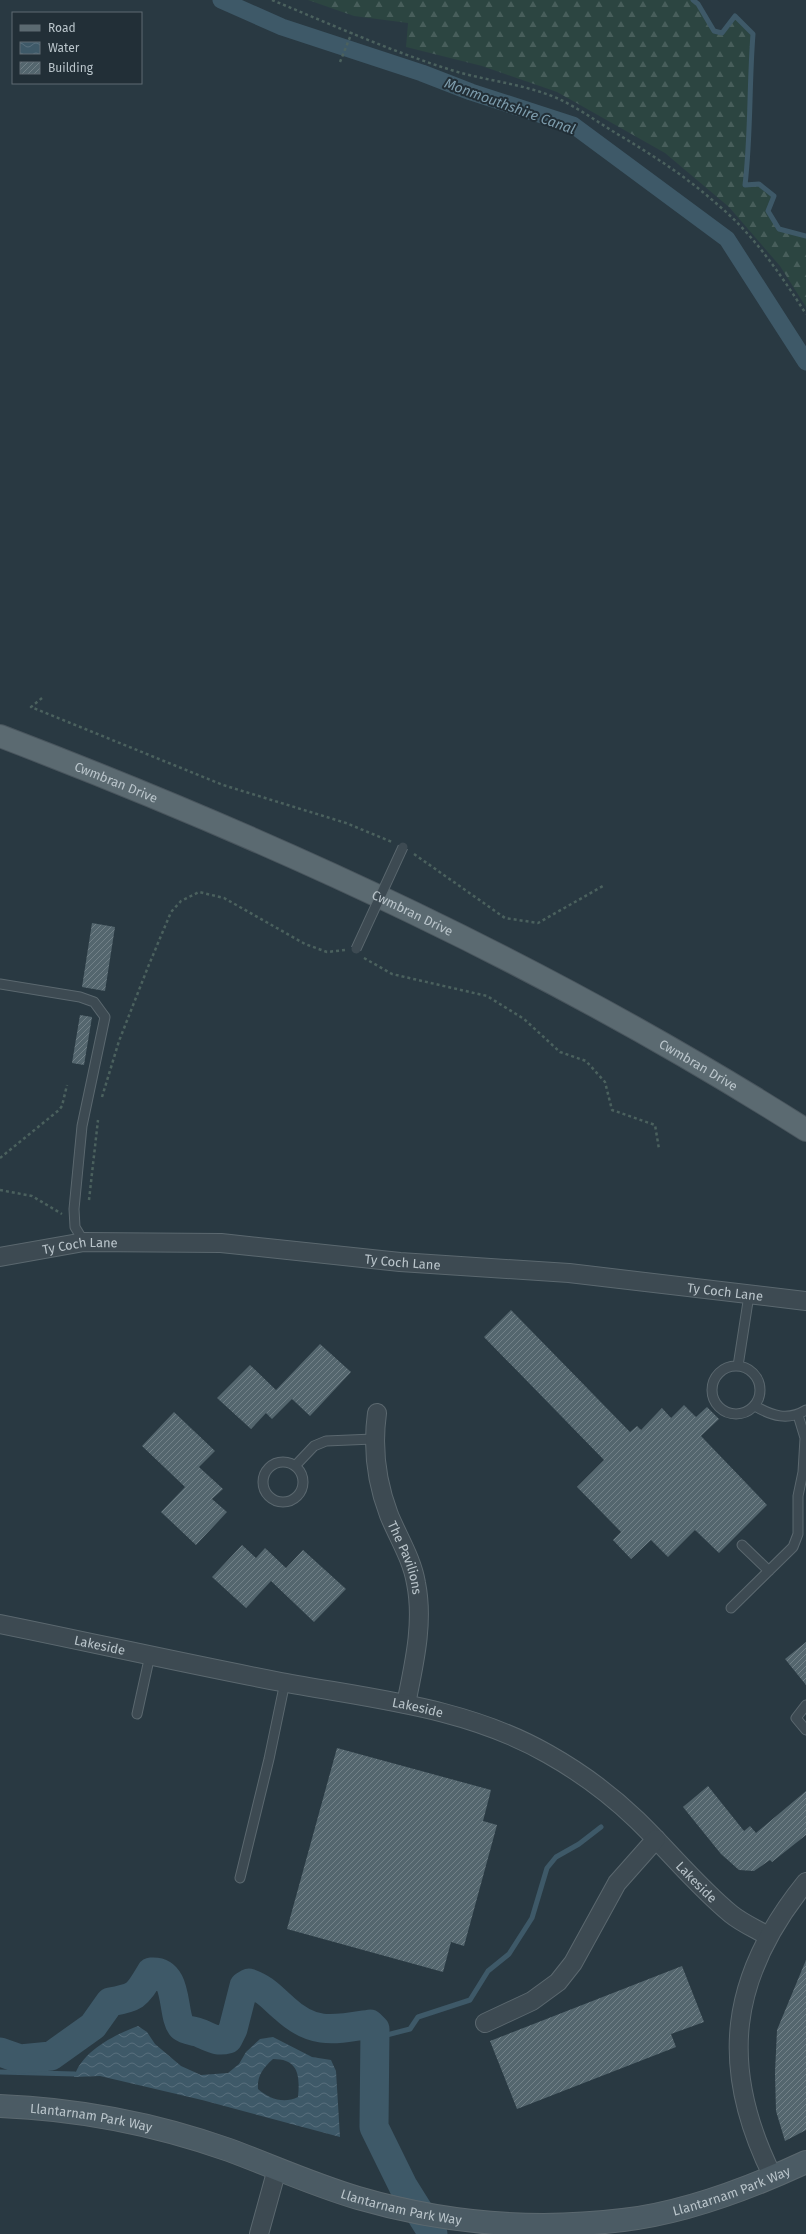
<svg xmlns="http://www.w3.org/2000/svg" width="806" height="2234" viewBox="0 0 806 2234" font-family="'Fira Sans',sans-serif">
<defs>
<pattern id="forest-firs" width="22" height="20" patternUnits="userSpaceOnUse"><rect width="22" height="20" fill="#2c4541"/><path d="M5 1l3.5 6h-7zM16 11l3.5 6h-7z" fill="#485e5b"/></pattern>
<pattern id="water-waves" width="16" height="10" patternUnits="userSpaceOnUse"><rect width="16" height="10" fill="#3e5968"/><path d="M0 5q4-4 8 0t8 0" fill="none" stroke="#586f7c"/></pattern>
<pattern id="building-hatch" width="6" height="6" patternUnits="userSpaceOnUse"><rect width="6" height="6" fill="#54666e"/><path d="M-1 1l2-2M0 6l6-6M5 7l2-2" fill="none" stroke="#728188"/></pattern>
</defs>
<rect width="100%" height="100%" fill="#293942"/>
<path fill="url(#forest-firs)" d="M308 0H693L698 4 714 31 722 33 735 16 753 34C749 85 751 135 745 185L759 184 774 196 768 211 779 229 806 236V307L780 266 729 207 665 153 557 92 482 66 406 47 408 23 354 16Z"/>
<path fill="url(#water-waves)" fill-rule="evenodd" d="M138 2026 147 2032 155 2044 181 2066 201 2075 228 2073 239 2064 246 2052 260 2039 273 2037 312 2057 331 2060 336 2071 340 2137 202 2100 100 2076 74 2077C82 2051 114 2035 138 2026ZM273 2059C299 2059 300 2076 298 2097 284 2104 269 2099 258 2089 257 2076 263 2068 273 2059Z"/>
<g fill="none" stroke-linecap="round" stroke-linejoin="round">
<path stroke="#3e5968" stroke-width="5" d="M693 0 698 4 714 31 722 33 735 16 753 34C749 85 751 135 745 185L759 184 774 196 768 211 779 229 806 236
M375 2038 410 2029 418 2017 470 2000 488 1971 509 1954 532 1918 547 1868 556 1857 579 1844 601 1827
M0 2072 75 2074"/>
<path stroke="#3e5968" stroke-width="17" d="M221 0 282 27 422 73 471 92 573 125 727 239 806 362"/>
<path stroke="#3e5968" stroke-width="29" d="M0 2052 20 2059 51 2056 93 2026 110 2002C138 1997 137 1995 151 1972 180 1970 171 2015 182 2027 187 2031 197 2031 202 2034 212 2038 217 2042 228 2039L233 2029 244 1986 249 1983C267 1990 270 1996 284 2008 313 2035 333 2030 370 2024L375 2029 374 2127 403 2186 433 2234"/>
</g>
<path fill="url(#building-hatch)" d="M92 923 115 927 105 991 82 987Z
M80 1015 92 1017 84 1065 72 1063Z
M511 1310 630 1432 637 1426 641 1430 662 1408 671 1418 684 1405 696 1417 707 1407 719 1419 701 1436 767 1505 719 1553 695 1530 668 1557 651 1540 631 1559 613 1540 621 1532 577 1487 604 1460 484 1337Z
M320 1344 351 1372 310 1416 292 1399 272 1419 266 1413 251 1429 217 1398 250 1365 276 1390Z
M174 1412 215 1451 199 1467 223 1489 212 1499 227 1512 196 1545 161 1512 185 1487 142 1446Z
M242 1545 256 1558 265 1548 286 1568 303 1550 346 1589 314 1622 271 1581 246 1608 212 1577Z
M806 1642V1685L785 1659Z
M337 1748 491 1790 483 1821 497 1825 464 1946 451 1942 443 1972 287 1929Z
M708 1786 744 1831 750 1826 756 1833 806 1791V1835L772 1862 770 1860 754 1871 739 1870 721 1854 683 1807Z
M806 1960V2130L785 2141 776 2111 775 2073 777 2030Z
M682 1966 704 2022 671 2034 676 2047 517 2109 490 2041Z"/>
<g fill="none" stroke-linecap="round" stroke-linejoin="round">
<g stroke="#5b686f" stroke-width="11">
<path id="lane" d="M0 984 80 997 94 1002 105 1017 82 1126 74 1209 75 1227 84 1242
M712 1390a24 24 0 1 1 48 0a24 24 0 1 1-48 0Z
M738 1366 749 1295
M755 1406C772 1416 788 1421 806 1410
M263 1482a20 20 0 1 1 40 0a20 20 0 1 1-40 0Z
M295 1466 314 1446 326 1441 373 1439
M742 1545 769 1571
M731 1608 793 1547 798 1534V1496L803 1472 805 1438 798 1415
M806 1705 796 1718 806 1730
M137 1714 150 1655
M240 1878 269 1759 285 1682"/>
</g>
<g stroke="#5b686f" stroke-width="20">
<g id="street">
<path id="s1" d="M0 1257 84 1242 221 1243 400 1262 569 1273 806 1301"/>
<path id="s2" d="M377 1413C372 1449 376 1481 389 1515 398 1537 412 1559 416 1583 424 1623 414 1664 406 1704"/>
<path id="s3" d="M0 1624C94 1643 187 1664 281 1682 372 1699 466 1707 548 1754 580 1772 611 1795 637 1820 669 1851 697 1886 731 1914 742 1923 756 1929 768 1936"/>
<path d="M485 2023 532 2001 558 1982 573 1963 617 1883 656 1839"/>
<path d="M773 2177C718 2067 729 1977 806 1882"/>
<path d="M259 2234 277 2169"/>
</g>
</g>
<g stroke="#5b686f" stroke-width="24">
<g id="secondary">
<path id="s4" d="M0 2106C78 2109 155 2124 229 2150 272 2166 314 2185 358 2198 444 2223 534 2231 623 2220 684 2213 750 2188 806 2162"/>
</g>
</g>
<g stroke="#4a565e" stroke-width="24">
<g id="primary">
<path id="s5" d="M0 736C280 843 553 969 806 1130"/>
</g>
</g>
<path stroke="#4b615e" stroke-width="2.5" stroke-dasharray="3 3" stroke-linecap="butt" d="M272 0C330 24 388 50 448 69 484 81 523 83 559 99 580 109 599 123 619 135 654 156 688 178 718 205 754 235 781 275 806 314
M340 62 352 32
M42 698 31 707 223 785 346 823 392 842
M414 854 505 918 538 923 603 886
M364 958 392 974 487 996 524 1019 560 1052 586 1061 605 1082 612 1110 655 1125 659 1149
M102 1097 119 1041 148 967 171 912 181 901 199 892 224 898 305 944 327 952 345 950
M0 1158 59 1110 62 1106 67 1085
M0 1190 32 1196 62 1214
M89 1200 98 1120"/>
<use href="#lane" stroke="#3d4a52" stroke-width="9"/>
<use href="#street" stroke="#3d4a52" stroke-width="18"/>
<use href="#secondary" stroke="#4b5b64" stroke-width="22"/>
<use href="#primary" stroke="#5b6a71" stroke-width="22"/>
<g stroke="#5b686f" stroke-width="11" stroke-linecap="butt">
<path id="lane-bridge" d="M356 949 403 847"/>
</g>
<use href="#lane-bridge" stroke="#3d4a52" stroke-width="9"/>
</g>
<g text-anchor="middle" stroke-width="4" stroke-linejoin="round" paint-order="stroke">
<g font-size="13" fill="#bac5cb" stroke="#222f37">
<text dy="5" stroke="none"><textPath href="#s5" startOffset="125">Cwmbran Drive</textPath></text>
<text dy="5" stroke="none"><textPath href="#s5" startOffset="449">Cwmbran Drive</textPath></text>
<text dy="5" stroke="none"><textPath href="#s5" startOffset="773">Cwmbran Drive</textPath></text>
<text dy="5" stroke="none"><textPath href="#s1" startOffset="81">Ty Coch Lane</textPath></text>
<text dy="5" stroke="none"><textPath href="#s1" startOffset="405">Ty Coch Lane</textPath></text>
<text dy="5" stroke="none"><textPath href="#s1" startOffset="729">Ty Coch Lane</textPath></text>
<text dy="5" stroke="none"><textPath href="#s2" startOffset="150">The Pavilions</textPath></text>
<text dy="5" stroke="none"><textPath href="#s3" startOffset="102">Lakeside</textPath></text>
<text dy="5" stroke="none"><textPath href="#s3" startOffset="426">Lakeside</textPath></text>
<text dy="5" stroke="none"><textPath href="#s3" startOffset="762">Lakeside</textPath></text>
<text dy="5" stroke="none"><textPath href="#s4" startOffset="92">Llantarnam Park Way</textPath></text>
<text dy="5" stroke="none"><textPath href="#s4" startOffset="752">Llantarnam Park Way</textPath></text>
<text dy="5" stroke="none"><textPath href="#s4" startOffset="416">Llantarnam Park Way</textPath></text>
</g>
<g font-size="14" font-style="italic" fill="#7d9cac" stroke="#222f37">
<text transform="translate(510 106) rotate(20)" y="5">Monmouthshire Canal</text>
</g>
</g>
<rect x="12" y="12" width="130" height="72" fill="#222f37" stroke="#5f6b72"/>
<rect x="20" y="25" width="20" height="6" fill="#5b6a71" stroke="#5f6b72"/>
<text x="48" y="32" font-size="12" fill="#bac5cb">Road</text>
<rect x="20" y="42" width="20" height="12" fill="url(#water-waves)" stroke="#5f6b72"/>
<text x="48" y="52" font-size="12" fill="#bac5cb">Water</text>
<rect x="20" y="62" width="20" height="12" fill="url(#building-hatch)" stroke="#5f6b72"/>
<text x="48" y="72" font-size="12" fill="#bac5cb">Building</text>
</svg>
